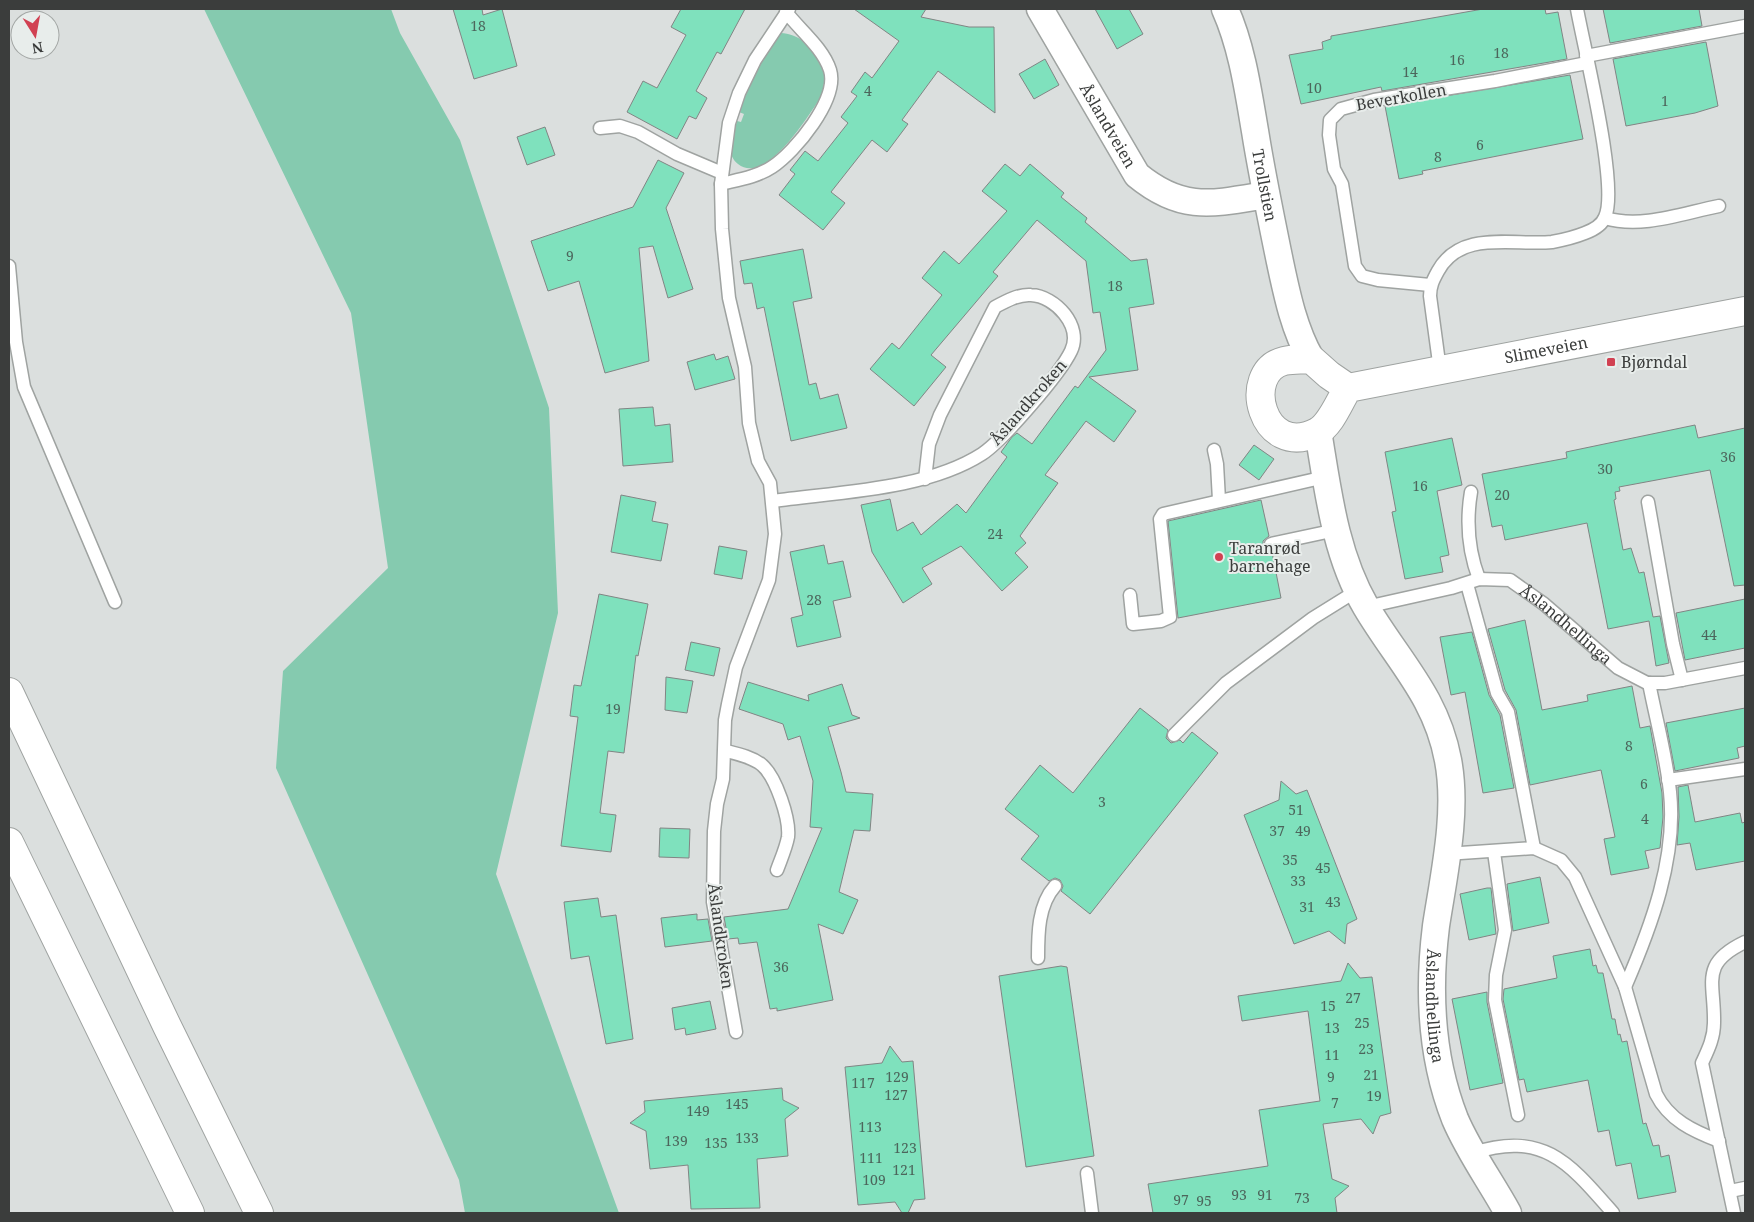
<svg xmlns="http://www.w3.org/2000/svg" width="1754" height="1222" viewBox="0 0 1754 1222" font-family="'Noto Serif',serif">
<rect width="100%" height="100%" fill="#dbdfde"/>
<path fill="#85caaf" d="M204 9H391L400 33 460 140 549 408 558 613 496 874 619 1213H465L459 1180 276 768 283 671 388 568 351 313Z
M781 33C796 33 816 47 822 62 827 73 824 86 821 97 808 116 766 186 738 164 724 153 733 135 737 121L741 122 744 114 739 112C746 91 761 44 781 33Z"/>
<path fill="#7fe1bd" stroke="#818584" d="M453 9H482L483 15 502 9 517 66 474 79Z
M681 9H745L721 54 717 52 696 91 707 98 696 119 689 116 677 139 627 112 643 81 657 88 686 35 671 27Z
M854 9H926L921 17 969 27H994L995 113 938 71 902 120 908 124 887 152 872 140 831 192 845 203 823 230 779 195 795 174 790 170 805 151 818 161 848 123 841 117 857 96 851 92 865 72 872 78 899 41Z
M1095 9H1129L1143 34 1117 49Z
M1483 9H1545L1546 14 1558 12 1567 59 1382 91 1381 87 1301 104 1289 55 1323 49 1322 42 1331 39V36Z
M1603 9H1699L1702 26 1610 43Z
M1706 42 1718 106 1695 113 1626 126 1613 59Z
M1045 59 1059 85 1034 99 1019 74Z
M1570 75 1583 139 1422 171 1423 174 1399 179 1385 106Z
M545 127 555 155 527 165 517 137Z
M658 160 684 173 666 208 693 289 668 298 653 246 639 248 649 361 605 373 579 281 548 291 531 241 633 207Z
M1005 164 1020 176 1030 164 1064 193 1061 197 1087 218 1085 222 1131 261 1147 259 1154 304 1129 308 1138 370 1089 377 1136 411 1114 442 1086 421 1045 475 1058 483 1020 536 1026 543 1015 553 1028 567 1002 591 961 546 922 568 932 584 903 603 872 552 861 505 890 499 897 531 913 522 921 535 957 504 966 513 1007 457 1001 452 1012 437 1017 433 1032 444 1075 386 1078 388 1106 350 1100 312 1093 313 1086 261 1037 220 993 272 998 276 931 355 946 367 914 406 870 369 892 343 899 349 942 295 922 278 944 251 959 264 1007 211 982 191Z
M803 249 812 298 793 302 809 385 816 383 820 399 838 394 847 428 791 441 764 307 757 309 752 283 744 284 740 261Z
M714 354 716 360 728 356 735 379 695 390 687 362Z
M653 407 655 426 670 424 673 462 623 466 619 409Z
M1695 425 1698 438 1745 428V585L1734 586 1710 470 1619 487 1620 491 1615 492 1616 499 1614 500 1623 550 1631 548 1639 573 1644 572 1653 617 1660 616 1669 663 1656 666 1649 621 1608 629 1587 523 1505 540 1502 525 1492 527 1482 474 1567 458 1566 452Z
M1452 438 1462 485 1437 491 1449 555 1440 557 1443 572 1405 579 1392 512 1396 511 1385 452Z
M1254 445 1274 459 1259 480 1239 465Z
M621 495 656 502 652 521 668 524 661 561 611 552Z
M1261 500 1269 536 1263 541V545L1265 550 1272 552 1281 598 1178 618 1168 521Z
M824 545 828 564 843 561 851 597 833 601 841 637 797 647 791 618 803 615 790 552Z
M719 546 747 551 742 579 714 574Z
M599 594 648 604 638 656 636 655 624 753 608 751 600 813 616 815 611 852 561 846 578 717 570 716 574 685 581 686Z
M1745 599V648L1685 660 1676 613Z
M1525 620 1542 710 1588 701 1587 695 1632 686 1640 728 1650 726 1662 793 1663 817 1660 848 1645 851 1649 868 1611 875 1604 839 1615 837 1601 770 1530 785 1516 710 1505 690 1488 629Z
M1472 632 1489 695 1500 715 1514 788 1483 793 1465 692 1451 695 1440 637Z
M691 642 720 648 714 676 685 670Z
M666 677 693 681 687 713 665 710Z
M748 682 809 701 808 695 842 684 852 715 860 718 828 727 841 772 846 792 873 794 870 831 854 830 839 892 858 900 843 934 818 924 833 1000 777 1011V1008L770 1009 757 942 739 944 738 938 728 939 724 917 788 909 822 828 810 827 813 781 800 736 788 740 783 724 739 709Z
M1140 708 1168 730 1166 738 1171 743 1180 740 1183 743 1192 732 1218 753 1090 914 1061 891 1063 886 1060 880 1055 878 1049 881 1021 859 1039 836 1005 809 1040 765 1073 793Z
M1745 708V746L1737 748 1739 758 1675 771 1666 723Z
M1281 781 1296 794 1307 790 1357 919 1347 924 1345 944 1329 931 1294 944 1244 815 1279 800Z
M1688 785 1695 822 1740 813 1742 823 1745 822V861L1696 870 1690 843 1677 845 1679 817 1678 787Z
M660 828 690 829 689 858 659 857Z
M1540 877 1549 923 1513 931 1507 884Z
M1487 888H1491L1496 934 1469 940 1460 894Z
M598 898 601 917 616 915 633 1039 606 1044 589 956 571 959 564 902Z
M697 914V920L708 919 712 941 665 947 661 918Z
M1590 949 1593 966 1596 965 1598 973H1603L1612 1019H1615L1618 1035 1620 1034 1622 1042 1627 1041 1643 1124 1646 1123 1653 1146 1659 1145 1661 1157 1669 1155 1676 1192 1638 1199 1631 1163 1616 1166 1609 1130 1598 1132 1588 1080 1527 1092 1524 1079 1519 1080 1503 999 1504 989 1557 978 1553 956Z
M1348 963 1360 978 1372 977 1391 1113 1380 1116 1373 1134 1361 1119 1323 1124 1332 1179 1349 1186 1335 1198 1337 1213H1153L1148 1184 1268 1166 1259 1110 1320 1101 1308 1011 1242 1021 1238 996 1341 981Z
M1061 966 1067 967 1094 1156 1026 1167 999 976Z
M1487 992V1002L1503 1083 1470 1090 1452 999Z
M710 1001 716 1029 686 1035 685 1028 675 1030 672 1008Z
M890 1046 902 1062 913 1061 925 1199 914 1200 908 1213H902L895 1202 858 1205 845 1067 882 1063Z
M782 1088 783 1100 799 1108 785 1119 788 1156 757 1159 760 1208 691 1209 688 1165 650 1169 646 1131 630 1123 645 1112 644 1101Z"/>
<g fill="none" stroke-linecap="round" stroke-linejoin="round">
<g stroke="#9fa3a1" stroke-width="15">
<g id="lane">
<path d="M1586 56 1745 26"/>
<path d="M600 128 620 126 638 132 677 154 722 173"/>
<path d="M721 184C737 180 757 177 772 167 795 152 839 99 830 70 823 48 800 30 786 12"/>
<path d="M1605 218C1642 229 1683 213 1719 206"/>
<path d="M9 266 16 342 24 387 115 602"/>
<path d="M1430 285 1378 280 1362 276 1355 266 1342 184 1334 169 1329 135 1330 120 1341 109 1374 100 1495 81 1587 63"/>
<path d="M1440 370 1430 296C1430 286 1433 280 1438 271 1461 229 1514 246 1552 242 1563 240 1575 237 1585 233 1593 230 1602 225 1605 217 1619 187 1584 48 1577 9"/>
<path d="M1214 450 1217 464 1219 500"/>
<path d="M1471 492C1466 522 1468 550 1479 579"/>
<path d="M773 501C838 492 926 490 982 454 1003 440 1060 374 1071 351 1083 326 1055 296 1031 295 1019 294 1006 301 995 307L940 415 929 444 925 479"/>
<path d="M1648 502 1673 644 1682 680"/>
<path d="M1271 544 1336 530"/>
<path d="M1467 584 1497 693 1508 712 1534 848"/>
<path d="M1130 595 1133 624 1161 621 1170 617 1160 519 1163 514 1325 477"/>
<path id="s1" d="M1366 607 1451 588 1479 579 1510 580 1544 604 1618 668 1647 683H1665L1745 668"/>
<path d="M1174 735 1226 683 1313 618 1358 590"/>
<path d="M726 751C738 754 752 757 762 765 776 777 790 819 788 837 786 848 781 859 777 870"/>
<path d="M1668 780 1745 769"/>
<path d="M1494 852 1505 930 1496 975 1495 1000 1518 1115"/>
<path d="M1446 854 1534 848 1561 860 1575 877 1625 987 1656 1094C1669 1120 1693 1131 1719 1141"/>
<path d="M1038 958C1038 934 1038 905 1055 886"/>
<path d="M1625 987C1651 927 1677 858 1670 792 1666 755 1656 719 1649 683"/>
<path d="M736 1032 713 902 714 831 717 804 723 779 725 720 728 704 736 667 769 580 775 534 770 483 758 461 749 423 745 367 729 298 722 229 721 184 729 123 739 93 755 60 789 9"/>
<path d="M1473 1153C1544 1130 1570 1164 1613 1213"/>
<path d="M1087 1173 1092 1213"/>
<path d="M1730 1191 1745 1188"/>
<path d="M1734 1213 1702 1063C1708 1050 1714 1038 1714 1023 1715 982 1699 964 1745 942"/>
</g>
</g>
<g stroke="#9fa3a1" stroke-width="29">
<g id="street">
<path id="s2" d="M1040 9 1137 175C1182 212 1212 204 1266 195"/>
<path id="s3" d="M1225 9C1242 47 1248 90 1255 131 1262 175 1271 218 1280 262 1287 295 1294 329 1311 359"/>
<path id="s4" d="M1318 431C1328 491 1335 554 1366 607 1398 661 1436 696 1448 760 1458 812 1444 874 1436 926 1428 990 1431 1058 1455 1119 1469 1152 1491 1182 1508 1213"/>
</g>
</g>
<g stroke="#9fa3a1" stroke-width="30">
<g id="secondary">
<path id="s5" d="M1348 388C1340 400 1331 425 1317 432 1262 460 1240 372 1284 361 1292 359 1303 360 1311 359L1329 375 1348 388 1745 311"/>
</g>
</g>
<g stroke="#9fa3a1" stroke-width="30">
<path id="highway" d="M9 692 167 1026 259 1213
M9 842 190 1213"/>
</g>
<use href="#lane" stroke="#fff" stroke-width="12"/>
<use href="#street" stroke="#fff" stroke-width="26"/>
<use href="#secondary" stroke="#fff" stroke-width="28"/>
<use href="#highway" stroke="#fff" stroke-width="28"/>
</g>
<g fill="#d14152" stroke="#e8edeb" stroke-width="2">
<rect x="1606" y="357" width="10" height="10" rx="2.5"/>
<circle cx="1219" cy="557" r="5"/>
</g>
<g text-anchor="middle" stroke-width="4" stroke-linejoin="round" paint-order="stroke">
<g font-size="14" fill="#4c665c">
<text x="478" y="31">18</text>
<text x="1501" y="58">18</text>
<text x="1457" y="65">16</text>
<text x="1410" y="77">14</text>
<text x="1314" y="93">10</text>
<text x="868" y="96">4</text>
<text x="1665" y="106">1</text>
<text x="1480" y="150">6</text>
<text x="1438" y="162">8</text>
<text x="570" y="261">9</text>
<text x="1115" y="291">18</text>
<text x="1728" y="462">36</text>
<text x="1605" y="474">30</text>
<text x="1420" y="491">16</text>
<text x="1502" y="500">20</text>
<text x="995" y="539">24</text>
<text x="814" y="605">28</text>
<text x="1709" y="640">44</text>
<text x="613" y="714">19</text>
<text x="1629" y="751">8</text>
<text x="1644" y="789">6</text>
<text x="1102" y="807">3</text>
<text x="1296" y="815">51</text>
<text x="1645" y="824">4</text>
<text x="1277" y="836">37</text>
<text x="1303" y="836">49</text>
<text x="1290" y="865">35</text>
<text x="1323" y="873">45</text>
<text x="1298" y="886">33</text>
<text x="1333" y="907">43</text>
<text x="1307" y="912">31</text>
<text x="781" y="972">36</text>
<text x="1353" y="1003">27</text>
<text x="1328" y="1011">15</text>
<text x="1362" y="1028">25</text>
<text x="1332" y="1033">13</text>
<text x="1366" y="1054">23</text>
<text x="1332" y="1060">11</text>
<text x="1371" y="1080">21</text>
<text x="897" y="1082">129</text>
<text x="1331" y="1082">9</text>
<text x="863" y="1088">117</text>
<text x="896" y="1100">127</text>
<text x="1374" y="1101">19</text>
<text x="1335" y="1108">7</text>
<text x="737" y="1109">145</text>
<text x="698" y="1116">149</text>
<text x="870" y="1132">113</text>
<text x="747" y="1143">133</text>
<text x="676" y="1146">139</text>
<text x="716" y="1148">135</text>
<text x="905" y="1153">123</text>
<text x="871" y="1163">111</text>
<text x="904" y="1175">121</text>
<text x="874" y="1185">109</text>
<text x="1239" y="1200">93</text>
<text x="1265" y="1200">91</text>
<text x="1302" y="1203">73</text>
<text x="1181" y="1205">97</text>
<text x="1204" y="1206">95</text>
</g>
<g font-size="16" fill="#3b3d3c" stroke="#e8edeb">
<text transform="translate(1401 97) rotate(-10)" y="6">Beverkollen</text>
<text dy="6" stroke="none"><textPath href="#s2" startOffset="135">Åslandveien</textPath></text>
<text dy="6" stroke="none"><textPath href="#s3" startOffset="181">Trollstien</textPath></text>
<text dy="6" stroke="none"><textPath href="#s5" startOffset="458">Slimeveien</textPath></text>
<text transform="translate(1028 402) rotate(-49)" y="6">Åslandkroken</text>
<text dy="6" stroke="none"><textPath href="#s1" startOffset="219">Åslandhellinga</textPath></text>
<text transform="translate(721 936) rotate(82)" y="6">Åslandkroken</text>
<text dy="6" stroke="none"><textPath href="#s4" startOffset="606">Åslandhellinga</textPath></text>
</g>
<g font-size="16" fill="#3b3d3c" stroke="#e8edeb" text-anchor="start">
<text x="1621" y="368">Bjørndal</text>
<text x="1229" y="554">Taranrød<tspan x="1229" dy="18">barnehage</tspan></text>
</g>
</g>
<rect width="1754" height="1222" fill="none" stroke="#3b3d3c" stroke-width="20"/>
<g transform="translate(35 35) rotate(169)"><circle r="24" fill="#e8edeb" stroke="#a3a7a5"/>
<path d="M0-4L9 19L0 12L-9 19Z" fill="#d14152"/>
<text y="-8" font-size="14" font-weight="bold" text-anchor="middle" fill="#3b3d3c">N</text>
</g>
</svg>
